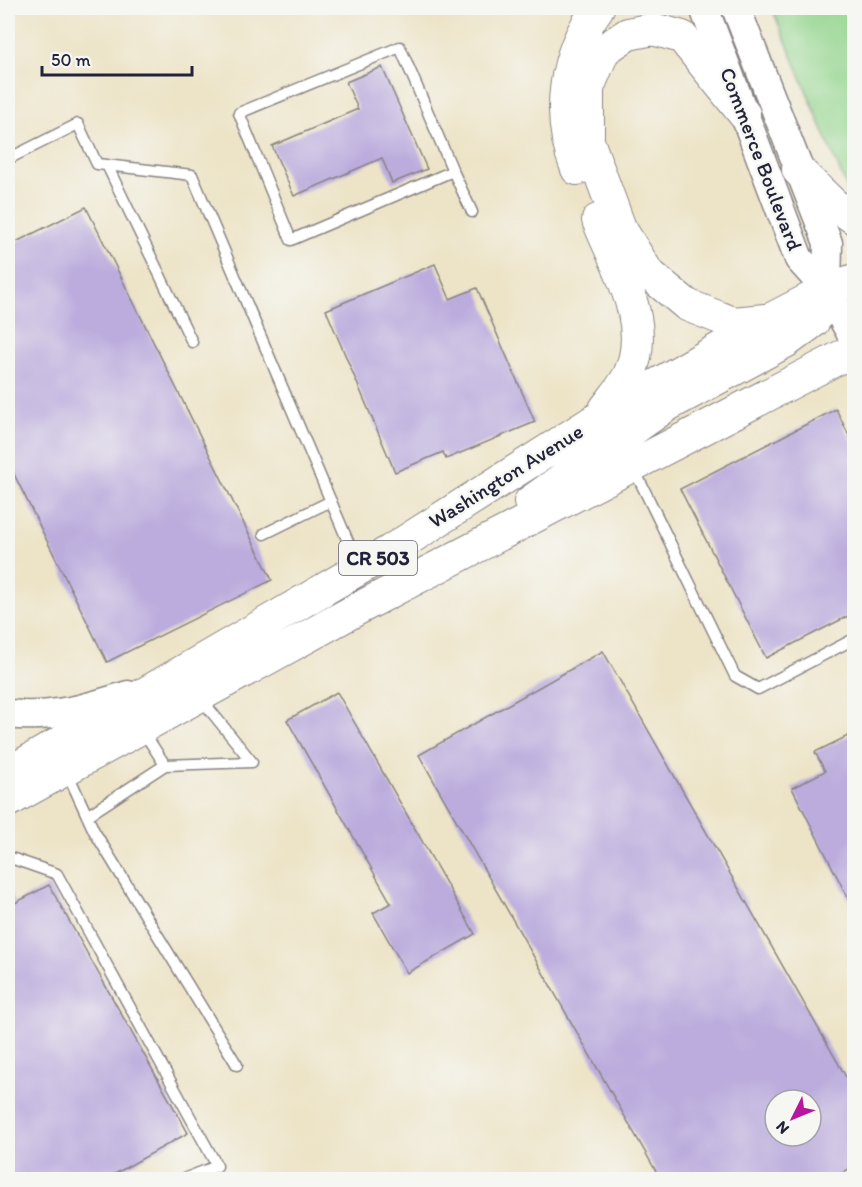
<svg xmlns="http://www.w3.org/2000/svg" width="862" height="1187" viewBox="0 0 862 1187" font-family="Itim,sans-serif">
<rect width="100%" height="100%" fill="#f6f6f2"/>
<filter id="ink" filterUnits="userSpaceOnUse"><feTurbulence type="fractalNoise" baseFrequency=".0167" numOctaves="2"/><feDisplacementMap in="SourceGraphic" scale="12" xChannelSelector="R" yChannelSelector="G"/><feConvolveMatrix kernelMatrix="1 2 1 2 8 2 1 2 1" color-interpolation-filters="sRGB"/></filter>
<filter id="wash" filterUnits="userSpaceOnUse"><feTurbulence type="fractalNoise" baseFrequency=".008" numOctaves="4" result="noise"/><feDisplacementMap in="SourceGraphic" scale="24" xChannelSelector="R" yChannelSelector="G"/><feGaussianBlur stdDeviation="1.35" result="paint"/><feColorMatrix in="noise" values="0 0 0 0 0 0 0 0 0 0 0 0 0 0 0 0 0 1.4 0 .05"/><feComposite in="paint" operator="in"/></filter>
<g filter="url(#wash)">
<rect width="100%" height="100%" fill="#ede4c8"/>
<path fill="#92d48c" stroke="#5a7b64" stroke-width="1.5" d="M772 8H854V205Z"/>
<g id="blocks">
<path fill="#bbacdd" fill-rule="evenodd" d="M382 67 427 169 392 183 382 158 294 196 272 146 358 109 346 82Z
M86 207 272 580 107 662 8 462V246Z
M435 264 450 299 477 288 535 422 446 459 443 452 395 472 326 310Z
M836 409 854 446V613L766 658 680 489Z
M603 651 854 1091V1166L830 1180H661L419 755ZM775 1100H811V1136H775Z
M337 692 475 934 407 973 373 913 391 903 287 720Z
M854 733V910L792 788 825 771 815 752Z
M49 885 188 1133 104 1180H8V889L15 903Z"/>
</g>
</g>
<g filter="url(#ink)">
<use href="#blocks" fill-opacity="0" stroke="#888382" stroke-width="1.5"/>
<g fill="none" stroke-linecap="round" stroke-linejoin="round">
<g stroke="#888382" stroke-width="13">
<path id="lane" d="M8 159 78 124 97 164 192 175 358 565
M107 165 192 342
M453 171 400 47 239 113 291 240 453 171 472 212
M634 469 735 676 758 689 854 639
M264 534 331 501
M201 699 252 762
M165 765 252 762
M67 772 94 831 237 1065
M87 816 165 765 143 731
M8 857 57 874 217 1166 181 1180"/>
</g>
<g stroke="#888382" stroke-width="31">
<path id="secondary" d="M704 8 799 259 827 290 854 339
M736 8 828 243 827 290
M8 714C51 719 87 708 128 695"/>
</g>
<g stroke="#888382" stroke-width="34">
<path id="primary" d="M744 114 682 37 653 29 628 34 604 50 588 88V141L620 228 648 273 687 305 733 323 765 320
M577 169C555 115 564 54 598 8
M798 170 833 204 854 218
M598 220C617 268 653 324 629 375 623 387 613 398 605 409
M530 502 666 406 787 341 814 321 827 290
M8 773 390 551 597 419 769 320 827 290 854 280
M8 801 361 607 854 350"/>
</g>
<use href="#lane" stroke="#fff" stroke-width="10"/>
<use href="#secondary" stroke="#fff" stroke-width="28"/>
<use href="#primary" stroke="#fff" stroke-width="32"/>
</g>
</g>
<g text-anchor="middle" stroke-width="5" stroke-linejoin="round" paint-order="stroke">
<rect fill="#f6f6f2" stroke="#626272" stroke-width="1.5" x="339" y="541" width="78" height="34" rx="4.5"/>
<g font-size="20" font-weight="bold" fill="#22223b">
<text x="378" y="565">CR 503</text>
</g>
<g font-size="21" fill="#22223b" stroke="#f6f6f2">
<text transform="translate(761 159) rotate(69)" y="7">Commerce Boulevard</text>
<text transform="translate(506 476) rotate(-32)" y="7">Washington Avenue</text>
</g>
</g>
<rect width="862" height="1187" fill="none" stroke="#f6f6f2" stroke-width="30"/>
<g transform="translate(793 1118) rotate(227)"><circle r="28" fill="#f6f6f2" stroke="#a1a1a9" stroke-width="1.5"/>
<path d="M0-4.5L10 22L0 15L-10 22Z" fill="#b5179e"/>
<text y="-9" font-size="16" font-weight="bold" text-anchor="middle" fill="#22223b">N</text>
</g>
<path d="M42 66v9h150v-9" fill="none" stroke="#22223b" stroke-width="3"/>
<text x="51" y="66" font-size="18" fill="#22223b" stroke="#f6f6f2" stroke-width="4.5" paint-order="stroke">50 m</text>
</svg>
